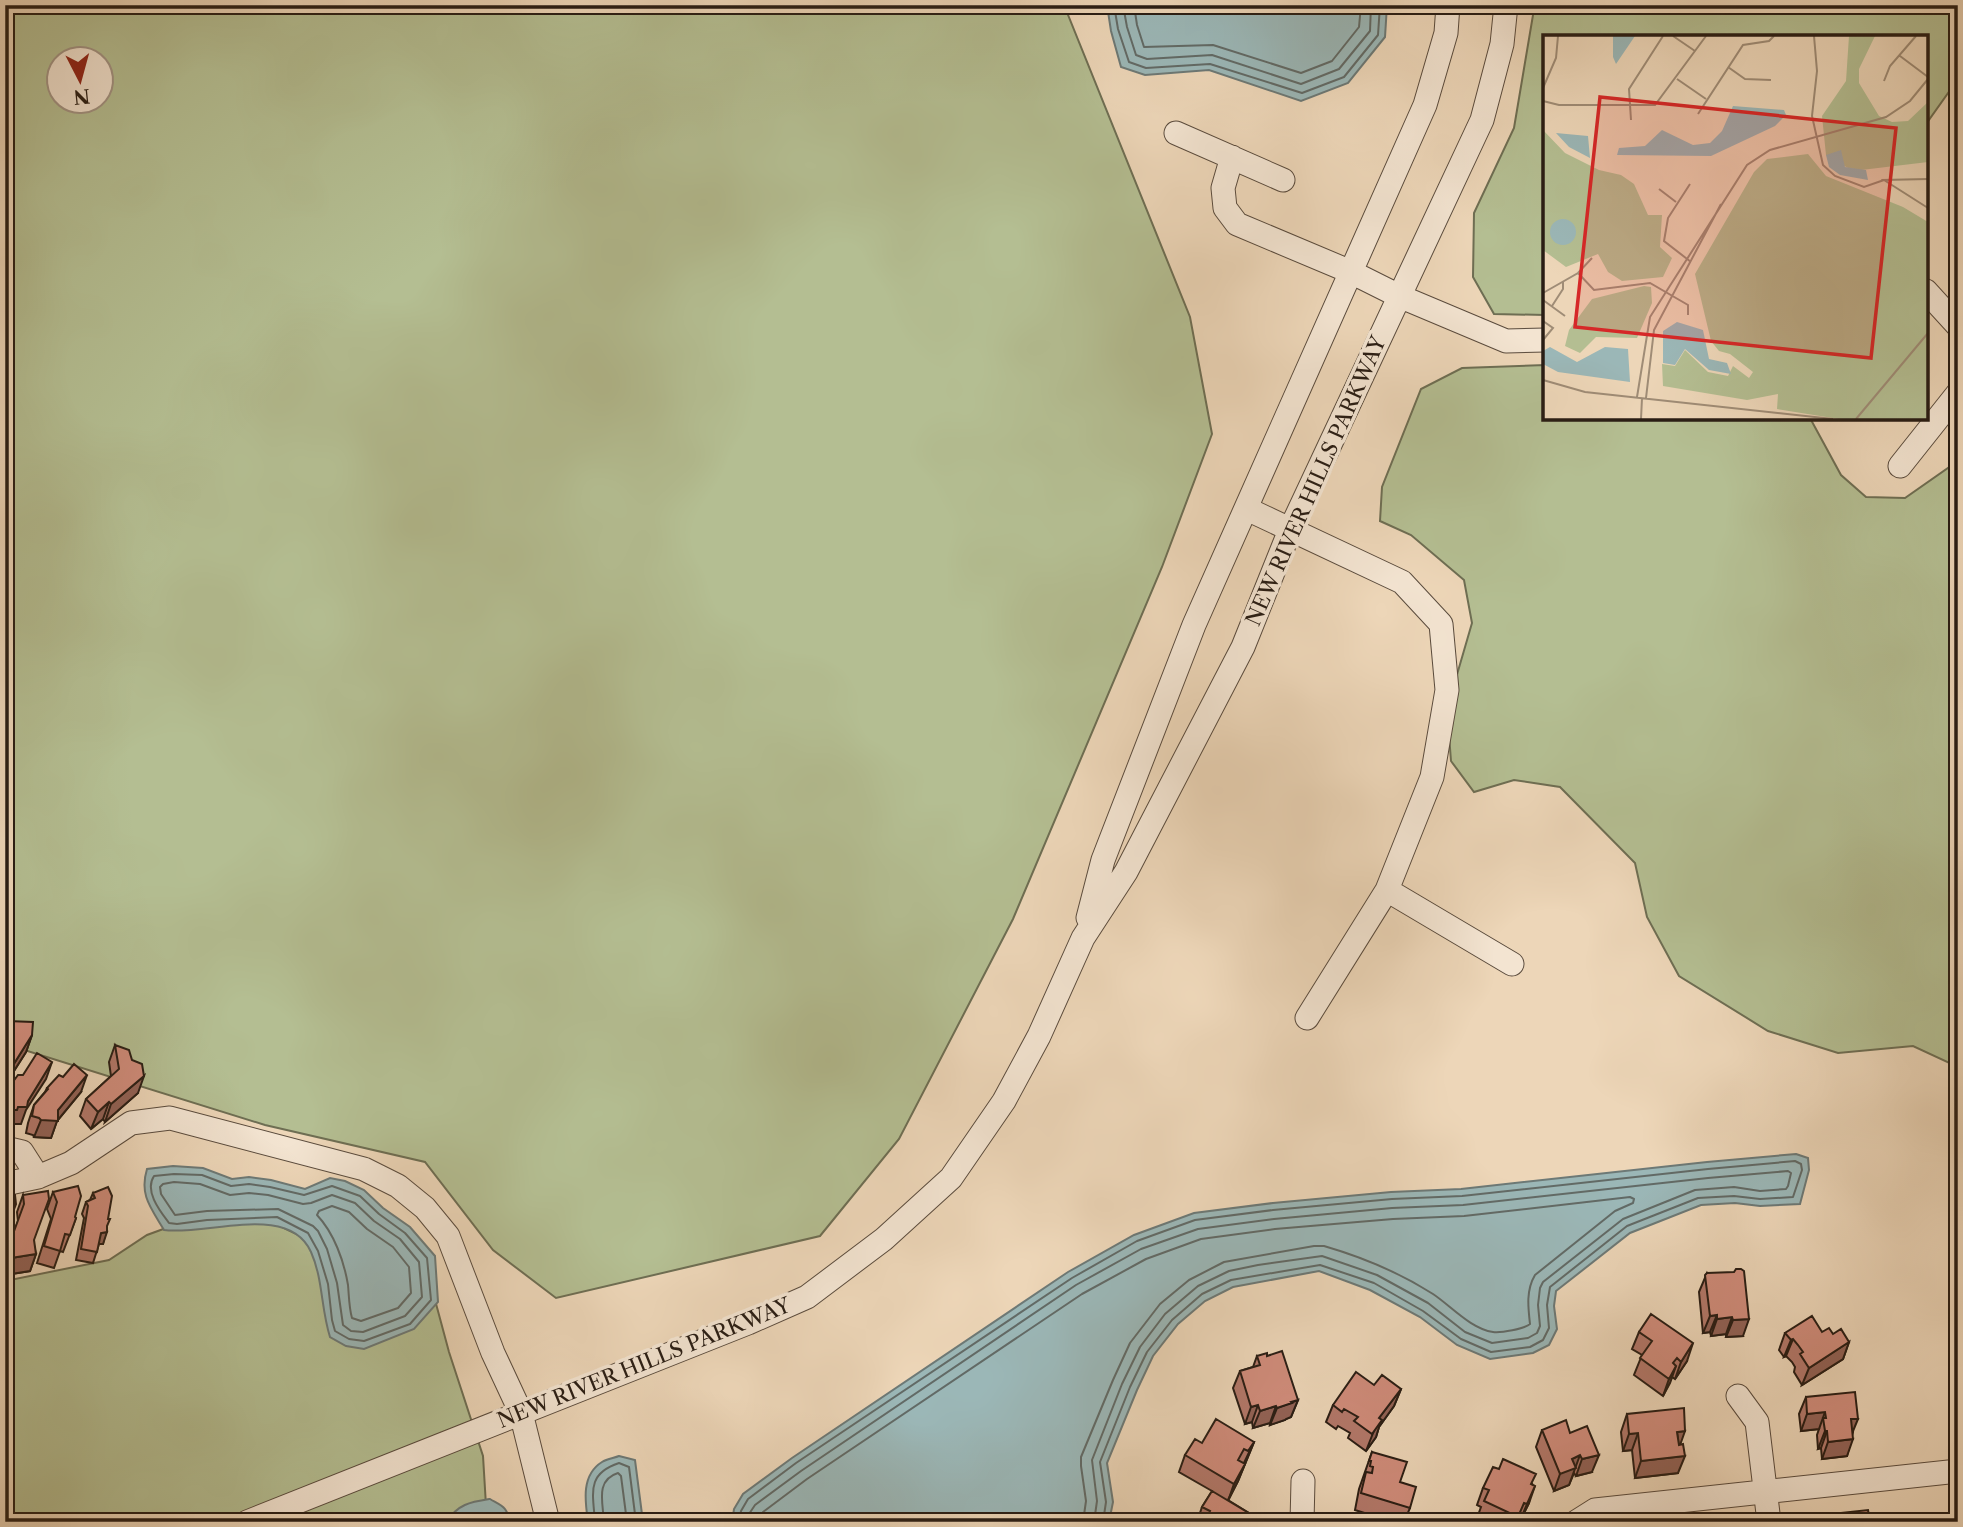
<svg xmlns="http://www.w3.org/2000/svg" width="1963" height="1527" viewBox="0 0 1963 1527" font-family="'Libre Caslon Text',serif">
<rect width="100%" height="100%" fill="#edd6b8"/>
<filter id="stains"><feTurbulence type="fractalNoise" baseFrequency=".00286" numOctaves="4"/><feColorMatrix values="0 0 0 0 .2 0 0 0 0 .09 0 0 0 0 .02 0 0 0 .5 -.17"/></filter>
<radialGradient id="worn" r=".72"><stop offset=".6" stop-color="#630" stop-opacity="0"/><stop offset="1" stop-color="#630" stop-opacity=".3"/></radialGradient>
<path fill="#b4be92" stroke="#6e6e53" stroke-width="2" fill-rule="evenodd" d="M5 5H1064L1190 317 1212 434 1162 567 1013 919 899 1139 820 1236 556 1298 493 1250 425 1162 265 1125 5 1044ZM60 60H102V102H60Z
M1538 5H1958V79L1926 124V37H1545V315L1494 314 1473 277 1474 213 1514 128 1533 15Z
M1545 365V418H1810L1841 475 1866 497 1905 498 1958 461V1067L1913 1046 1838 1053 1768 1031 1679 976 1647 917 1635 863 1560 787 1514 780 1474 792 1451 761 1447 709 1472 623 1464 580 1411 535 1380 521 1382 487 1421 389 1462 368Z
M250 1212 435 1300 449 1352 483 1456 487 1522H5V1281L109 1260 147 1235 196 1217Z"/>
<path fill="#9bb7b7" stroke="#6d7976" stroke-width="2" d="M1107 5H1387L1385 37 1348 83 1301 101 1209 70 1145 75 1121 67 1111 31Z
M1796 1154 1808 1158 1809 1170 1800 1204 1760 1206 1735 1203 1701 1205 1630 1233 1556 1291 1554 1306 1557 1329 1549 1345 1533 1353 1490 1359 1457 1345 1420 1317 1370 1290 1319 1271 1233 1287 1205 1301 1178 1324 1153 1356 1137 1390 1107 1463 1113 1502 1109 1522H732L734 1509 743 1494 792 1458 1068 1272 1134 1235 1194 1213 1273 1203 1391 1192 1461 1189 1707 1162Z
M173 1166 203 1168 232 1179 249 1177 271 1180 305 1189 330 1178 345 1181 364 1190 383 1208 410 1227 435 1256 438 1302 414 1329 364 1349 346 1346 330 1337C321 1309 323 1279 311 1252 289 1202 206 1236 164 1230 151 1208 139 1195 147 1169Z
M619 1456 635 1460 643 1522H588C585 1501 581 1475 602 1462 607 1459 614 1458 619 1456Z
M490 1499C502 1506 508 1507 509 1522H447C457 1504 471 1502 490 1499Z"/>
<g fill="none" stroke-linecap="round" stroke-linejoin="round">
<path stroke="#626a66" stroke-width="2" d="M1114 5 1118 29 1129 62 1146 68 1210 64 1302 93 1344 77 1378 35 1380 5
M1123 5 1127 27 1136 55 1147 59 1212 55 1301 84 1339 69 1370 31 1371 5
M1134 5 1137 25 1144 47 1213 45 1301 73 1332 61 1359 27 1361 5
M174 1174 202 1175 231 1186 249 1184 270 1187 304 1195 332 1186 360 1196 379 1214 405 1233 427 1258 431 1300 410 1324 364 1341 349 1339 335 1331 332 1320 328 1284 318 1251 308 1233 277 1217 207 1220 177 1224 169 1223C160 1211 144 1191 154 1176Z
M174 1182 200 1184 230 1195 249 1193 268 1195 303 1204 311 1203 332 1195 355 1203 374 1221 400 1239 419 1262 422 1297 405 1316 363 1332 351 1331 343 1325 337 1283 327 1249 318 1231 313 1226 278 1209 207 1211 175 1215 161 1194 160 1187 163 1184Z
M332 1206 349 1212 367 1229 393 1247 409 1267 411 1293 398 1308 361 1321 352 1318C349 1308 349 1296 348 1285 344 1261 334 1233 317 1215L319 1211Z
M595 1522C593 1493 586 1474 619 1463L629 1467 636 1522
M604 1522C603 1503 595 1480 618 1473L621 1476 627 1522
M739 1522 741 1511 748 1499 796 1463 1072 1278 1137 1241 1195 1220 1273 1210 1392 1199 1462 1196 1708 1169 1795 1161 1801 1164 1802 1170 1793 1197 1760 1199 1734 1196 1698 1198 1627 1226 1550 1287 1547 1305 1549 1328 1543 1340 1530 1347 1491 1352 1461 1339 1423 1311 1374 1283 1320 1265 1231 1280 1202 1294 1172 1320 1147 1352 1130 1387 1100 1462 1106 1502 1103 1522
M748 1522 749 1514 755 1505 801 1471 1076 1285 1141 1249 1198 1229 1274 1219 1392 1208 1463 1205 1708 1178 1788 1171 1791 1173 1788 1186 1786 1189 1760 1191 1734 1187 1695 1190 1623 1219 1543 1282 1540 1288 1538 1305 1540 1326 1537 1333 1528 1338 1492 1343 1465 1332 1428 1303 1377 1275 1322 1256 1258 1265 1229 1271 1198 1286 1165 1314 1140 1347 1122 1384 1092 1460 1097 1501 1094 1522
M759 1522 763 1512 807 1479 1082 1294 1146 1259 1201 1239 1275 1229 1393 1219 1464 1216 1630 1197 1634 1199 1633 1203 1615 1211 1535 1275C1526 1290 1528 1307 1530 1324 1524 1329 1501 1333 1493 1332 1471 1329 1451 1306 1433 1294 1400 1273 1362 1257 1324 1246H1314L1224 1262 1189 1280 1160 1304 1130 1343 1113 1380 1081 1457V1466L1086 1501 1083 1522"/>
<g stroke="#5a4b3d" stroke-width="25">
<path id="minor" d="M1176 133 1283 180
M1232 157 1223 188 1225 208 1237 224 1351 272 1399 296 1506 341 1545 340
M1926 291 1958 326
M1900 466 1958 393
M1247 509 1402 582 1441 624 1447 690 1432 777 1387 890 1307 1018
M1387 890 1512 964
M1088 918 1103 860 1194 625 1425 105 1446 33 1448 5
M5 1148 22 1152 38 1177 5 1184
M38 1177 71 1163 131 1123 170 1118 364 1169 398 1186 425 1208 448 1236 493 1353 521 1413 548 1522
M1738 1396 1757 1422 1769 1522
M247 1522 748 1323 807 1297 884 1239 951 1178 1004 1101 1039 1036 1083 938 1126 872 1243 647 1290 530 1482 120 1502 44 1506 5
M1302 1522 1303 1481
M1576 1522 1595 1510 1958 1471"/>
</g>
<use href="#minor" stroke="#f3e4d1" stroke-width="23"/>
</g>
<path fill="#b3786a" stroke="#291d14" stroke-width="2" d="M7 1021 32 1035 26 1052 5 1085V1027Z
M115 1045 138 1093 105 1122 103 1119 91 1129 80 1116 86 1099 111 1076 109 1062Z
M47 1088 81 1092 57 1121 51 1138 34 1137 33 1135 26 1133 28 1123 34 1105 45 1092Z
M53 1192 75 1217 76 1218 63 1252 60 1251 54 1268 37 1263 51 1219 47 1209Z
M93 1193 107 1227 103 1244H99L93 1263 76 1260 84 1218 82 1214 86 1202 90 1200Z
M23 1195 36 1254 30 1271 5 1275V1255L18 1221 17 1212Z
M1707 1273 1743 1336 1726 1337V1334L1711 1336 1710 1332 1703 1333 1699 1292Z
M1639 1332 1687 1361 1675 1379 1672 1377 1663 1396 1634 1375 1642 1355 1632 1349Z
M1822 1332 1849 1342 1843 1359 1802 1385 1794 1372 1795 1367 1792 1362 1786 1356 1784 1357 1779 1350 1785 1333Z
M1257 1356 1298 1400 1291 1417 1286 1419 1285 1420 1270 1425V1423L1253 1428 1252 1422 1245 1424 1233 1388 1240 1371 1253 1367Z
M1374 1385 1401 1389 1394 1406 1379 1427 1376 1437 1366 1451 1348 1438 1350 1433 1338 1426 1336 1429 1326 1422 1333 1405Z
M1806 1397 1853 1432 1847 1456 1822 1459 1821 1448 1818 1449 1817 1435 1819 1429 1801 1431 1799 1414Z
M1627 1414 1680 1445 1678 1473 1635 1478 1632 1450 1623 1451 1621 1432Z
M1542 1430 1570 1433 1592 1472 1576 1476 1574 1473 1569 1485 1554 1491 1536 1447Z
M1254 1442 1238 1481 1228 1500 1257 1518 1256 1522H1197L1202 1507 1212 1491 1179 1472 1185 1455 1202 1443Z
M1372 1452 1400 1482 1410 1508 1404 1522H1393L1355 1510 1359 1489Z
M1532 1484 1529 1503 1520 1521 1518 1520 1517 1522H1485L1477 1518 1481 1507 1477 1505 1483 1488Z"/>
<path fill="#926256" stroke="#291d14" stroke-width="2" d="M32 1035 26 1052 5 1085 10 1070Z
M52 1062 46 1079 26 1110 21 1124H12L10 1127H5V1110L28 1101Z
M87 1075 81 1092 57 1121 51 1138 34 1137 41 1120 58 1110Z
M144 1076 138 1093 105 1122 111 1104Z
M109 1102 103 1119 91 1129 98 1112Z
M107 1232 103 1244H97L101 1233Z
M36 1254 30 1271 5 1275 11 1258Z
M1717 1315 1710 1332 1703 1333 1710 1316Z
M1732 1317 1726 1334 1711 1336 1717 1319Z
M1749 1319 1743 1336 1726 1337 1733 1320Z
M1793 1339 1786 1356 1784 1357 1791 1340Z
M1849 1342 1843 1359 1802 1385 1809 1368Z
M1693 1343 1687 1361 1675 1379 1681 1362Z
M1676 1366 1670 1383 1663 1396 1669 1379Z
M1401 1389 1394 1406 1379 1427 1376 1437 1366 1451 1379 1418Z
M1298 1400 1291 1417 1286 1419 1285 1420 1270 1425 1277 1408Z
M1258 1405 1252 1422 1245 1424 1251 1407Z
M1276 1406 1270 1423 1253 1428 1260 1411Z
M1825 1412 1819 1429 1801 1431 1807 1414Z
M1851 1419H1858L1851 1436Z
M1685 1431 1679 1448 1677 1432Z
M1825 1431H1827L1821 1448 1818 1449Z
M1638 1433 1632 1450 1623 1451 1629 1434Z
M1853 1439 1847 1456 1822 1459 1828 1442Z
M1254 1442 1238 1481 1228 1501 1234 1484Z
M1580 1455 1569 1485 1554 1491 1560 1474 1572 1459Z
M1599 1455 1592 1472 1576 1476 1582 1459Z
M1685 1456 1678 1473 1635 1478 1641 1461Z
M1535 1486 1529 1503 1520 1521 1527 1504Z"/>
<path fill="#d08c7b" stroke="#291d14" stroke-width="2" d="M7 1021 33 1022 32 1035 10 1070 7 1068 5 1071V1039L7 1036Z
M115 1045 129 1050 132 1060 142 1064 144 1076 111 1104 109 1102 98 1112 86 1099 119 1069Z
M37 1053 52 1062 28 1101 27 1107H18L17 1110H5V1094L12 1084 10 1083 14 1078 15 1079 18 1075H23Z
M74 1064 87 1075 58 1110V1121L41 1120 39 1118 32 1116 34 1105 48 1089 47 1088 59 1075 63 1077Z
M78 1186 81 1196 75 1217 76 1218 70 1235 65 1234 60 1251 44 1246 57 1202 53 1192Z
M108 1187 112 1196 108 1219H110L107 1226V1232L101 1233 97 1252 81 1249 88 1206 86 1202 95 1198 93 1193Z
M48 1191 49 1199 34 1240 36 1254 11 1258 9 1245 24 1204 23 1195Z
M15 1195 16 1204 5 1233V1196Z
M1736 1269H1741L1744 1271 1749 1319 1733 1320 1732 1317 1717 1319V1315L1710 1316 1705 1275 1707 1273 1734 1272Z
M1651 1314 1693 1343 1681 1362 1677 1358 1673 1363 1676 1366 1669 1379 1640 1358 1652 1341 1639 1332Z
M1812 1316 1822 1332 1829 1328 1833 1334 1841 1329 1849 1342 1809 1368 1800 1354 1803 1352 1798 1345 1793 1339 1791 1340 1785 1333Z
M1282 1351 1298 1400 1291 1402 1292 1403 1277 1408 1276 1406 1260 1411 1258 1405 1251 1407 1240 1371 1260 1365 1257 1356 1267 1353V1356Z
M1356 1372 1374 1385 1382 1375 1401 1389 1379 1418 1382 1420 1372 1434 1354 1421 1358 1417 1344 1409 1342 1412 1333 1405Z
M1855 1392 1858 1419H1851L1853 1439 1828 1442 1827 1431H1825L1823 1418H1826L1825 1412 1807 1414 1806 1397Z
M1684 1408 1685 1431 1677 1432 1679 1445 1683 1444 1685 1456 1641 1461 1638 1433 1629 1434 1627 1414Z
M1216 1419 1254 1442 1248 1451 1244 1449 1238 1460 1245 1464 1234 1484 1185 1455 1195 1439 1202 1443Z
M1566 1420 1570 1433 1587 1426 1599 1455 1582 1459 1580 1455 1572 1459 1576 1468 1560 1474 1542 1430Z
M1372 1452 1407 1462 1400 1482 1416 1487 1410 1508 1361 1493 1366 1472 1372 1473 1373 1467 1370 1466 1371 1461H1369Z
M1503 1459 1536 1474 1531 1484 1535 1486 1527 1504 1524 1503 1518 1517 1484 1501 1489 1490 1483 1488 1493 1467 1499 1469Z
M1212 1491 1257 1518 1255 1522H1204L1210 1511 1202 1507Z
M1868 1510 1870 1522H1815L1814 1516Z
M1344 1515 1356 1522H1341Z
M1457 1515 1471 1522H1453Z"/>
<g text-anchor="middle" stroke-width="7" stroke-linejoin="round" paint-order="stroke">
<g font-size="21" fill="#291d14" stroke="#f3e4d1">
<text transform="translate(1316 481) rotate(-66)" y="7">NEW RIVER HILLS PARKWAY</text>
<text transform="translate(644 1363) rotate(-22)" y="7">NEW RIVER HILLS PARKWAY</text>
</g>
</g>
<g transform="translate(1543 35)">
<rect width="385" height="385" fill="#edd6b8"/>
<path d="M306 1H332L316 34V48L336 81 349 87 365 86 385 67V127L310 136 283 120 279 81 303 46ZM0 95 22 118 56 135 78 140 91 149 105 180H119L117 212 129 223 120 242 79 246 65 237 55 219 23 232 0 215ZM265 119 283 141 360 172 385 187V384H296L234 374 235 359 204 365 120 351 119 329 132 331 142 315 165 337 185 341 190 331 206 343 210 337 187 319 176 316 168 306 152 239 211 137 224 124ZM101 251 108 252 109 268 94 303 53 302 37 318 22 311 26 295 49 264Z" fill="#b4be92"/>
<path d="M70 1H92L73 29 70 22ZM190 71 241 75 243 80 232 91 168 121 74 120 76 113 102 111 119 95 150 110 167 108 179 96ZM13 98 45 101 47 123 26 112ZM298 115 302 132 323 135 325 145 297 140 286 132 283 120ZM7 197a13 13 0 1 1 26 0a13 13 0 1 1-26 0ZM134 287 160 295 166 324 184 328 188 339 166 335 142 314 132 330 120 328V296ZM7 312 34 327 62 312 85 314 87 347 15 337 0 329V316Z" fill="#9bb7b7"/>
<path fill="none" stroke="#9f8c76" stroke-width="2" d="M130 1 152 16M271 1 274 36 269 81 280 130 292 141 321 152 341 145M357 21 385 42M185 32 202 44 228 45M134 44 163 64M341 46 347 31 373 1M0 53 13 23 15 1M0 66 16 70H112L163 1M155 79 200 10 226 6 231 1M88 85 86 54 120 1M385 144 341 145 385 173M147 149 125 183 121 206 148 227M116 154 133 167M35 238 51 255 107 248 145 270V280M0 258 35 238 49 223M0 265 22 281M9 271 20 254V246M0 286 10 293 0 305M0 345 42 357 290 384M94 362 107 282 204 130 227 115 343 82 367 66 385 44M103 363 111 295 178 169M98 384 99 363M313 384 385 298"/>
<path fill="#d62828" fill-opacity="0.15" stroke="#d62828" stroke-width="3.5" d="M57 62 353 93 328 323 32 292Z"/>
<rect width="385" height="385" fill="none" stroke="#291d14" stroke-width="3.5"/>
</g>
<rect width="1963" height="1527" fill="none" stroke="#edd6b8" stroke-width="28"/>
<rect x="7" y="7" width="1949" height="1513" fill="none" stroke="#291d14" stroke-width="3.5"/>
<rect x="14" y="14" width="1935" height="1499" fill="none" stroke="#291d14" stroke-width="2"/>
<g transform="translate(80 80) rotate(174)"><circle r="33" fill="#f3e4d1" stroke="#a29485" stroke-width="2"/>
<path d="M0-5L12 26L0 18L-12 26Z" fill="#8f2418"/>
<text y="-10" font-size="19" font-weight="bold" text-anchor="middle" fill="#291d14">N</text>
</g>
<rect width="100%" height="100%" filter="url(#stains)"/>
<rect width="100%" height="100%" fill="url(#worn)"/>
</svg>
